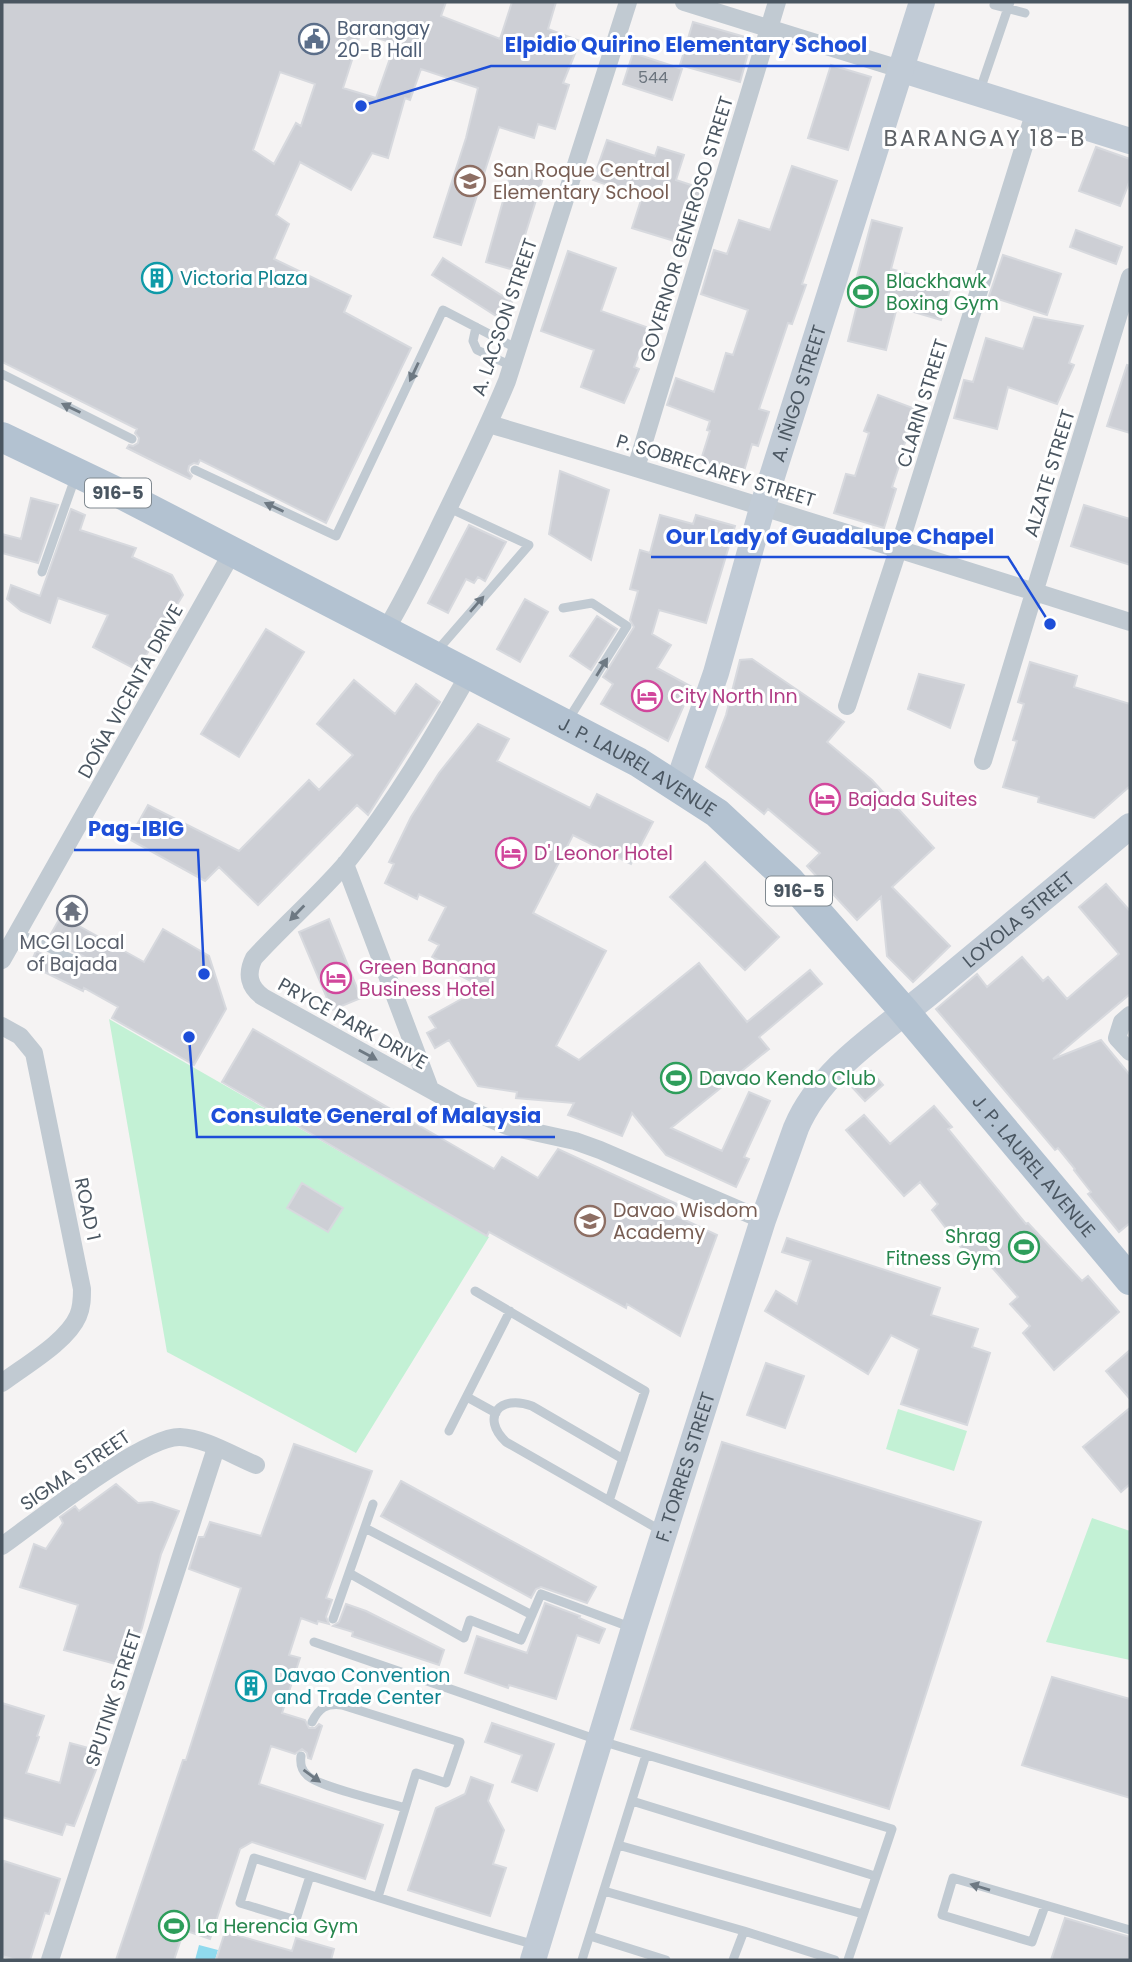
<svg xmlns="http://www.w3.org/2000/svg" width="1132" height="1962" viewBox="0 0 1132 1962" font-family="Poppins,sans-serif">
<rect width="100%" height="100%" fill="#f5f3f3"/>
<path fill="#c3f1d5" d="M109 1019 489 1237 356 1453 167 1352Z
M898 1409 967 1431 954 1471 886 1449Z
M1092 1518 1130 1531V1660L1046 1642Z"/>
<path fill="#90daee" d="M199 1945 218 1950 215 1960H195Z"/>
<path fill="#cdcfd5" stroke="#d7d9de" stroke-width="2" fill-rule="evenodd" d="M2 2H446L441 16 500 39 512 2H556L548 29 580 41 563 83 569 85 555 129 538 124 534 138 499 127 461 245 434 237 466 138 478 88 421 69 410 100 405 98 388 158 372 153 351 190 300 162 276 215 289 224 274 259 351 296 344 312 411 348 326 523 200 460 198 464 194 463 189 466 188 471 192 476 190 479 159 464 127 448 129 445 133 446 138 443 139 438 135 433 137 429 2 362ZM361 32 395 44 376 98 343 88ZM280 72 315 84 301 126 296 123 274 164 253 150Z
M693 22 752 39 740 82 680 65Z
M633 53 682 69 672 100 623 84Z
M831 65 871 77 848 150 808 138Z
M607 140 655 156 658 147 684 155 676 180 703 189 684 244 632 228 642 197 593 180Z
M1096 147 1130 159V180L1120 206 1079 191Z
M513 165 544 175 514 270 486 262Z
M792 166 837 181 802 284 806 285 792 324 788 323 759 409 769 412 758 446 752 444 742 478 700 463 710 431 707 430 710 421 667 405 676 378 714 392 726 353 733 355 748 310 701 294 714 250 727 254 739 220 770 230Z
M872 220 902 228 891 269 951 286 941 320 897 307 886 350 848 341 858 301 851 299Z
M1076 230 1122 247 1116 264 1070 247Z
M568 251 616 268 601 311 649 328 634 367 639 369 624 403 581 387 594 350 541 331Z
M1003 255 1061 274 1047 315 989 296Z
M443 258 512 302 501 319 432 275Z
M1034 317 1083 326 1069 363 1074 365 1057 404 1008 387 997 429 954 418 964 380 973 382 986 338 1023 349Z
M1127 365 1130 366V433L1107 426Z
M878 395 918 410 901 453 903 454 892 487 896 489 884 528 834 513 846 474 855 476 869 433 864 431Z
M560 471 609 490 591 560 549 534Z
M31 498 58 505 38 563 2 553V534L21 539Z
M1084 505 1130 519V565L1071 546Z
M71 509 85 515 80 530 136 548 132 557 172 575 183 595 137 670 93 647 108 615 58 598 50 623 21 611 7 599 11 585 40 596Z
M660 515 693 524 696 515 735 526 706 623 659 610 652 634 671 645 657 668 692 687 668 741 601 704 613 684 603 677 634 627 630 620 638 591 630 589 640 550 650 553Z
M469 525 506 542 485 581 478 577 474 583 466 579 448 613 428 603Z
M525 599 548 612 520 662 497 649Z
M597 616 617 629 591 670 570 656Z
M266 629 304 652 239 757 201 734Z
M752 659 844 722 827 742 872 780 934 848 892 887 950 946 913 982 887 956 881 897 857 920 807 866 820 853 768 809 764 814 706 767 726 715 740 660Z
M1030 662 1077 676 1074 687 1130 704V786L1094 818 1038 802 1039 797 1003 787 1017 741 1013 740 1024 704 1018 702Z
M919 674 964 685 950 728 908 709Z
M354 680 395 714 416 684 440 702 368 815 357 805 258 905 219 867 205 881 129 839 148 805 239 851 309 780 319 790 353 755 317 724Z
M478 724 509 739 497 761 590 808 597 794 653 822 631 864 573 835 533 913 606 951 556 1046 579 1060 699 963 747 1022 810 970 822 984 759 1037 769 1049 671 1128 722 1151 749 1092 770 1101 744 1157 749 1159 736 1187 666 1155 632 1113 622 1136 568 1115 574 1103 516 1098 517 1092 478 1086 449 1040 435 1048 427 1033 436 1028 429 1017 483 987 451 971 453 967 432 957 439 945 429 940 446 907 419 894 417 899 385 883 394 864 389 862 411 817 439 773Z
M705 862 779 937 745 970 670 897Z
M1106 884 1130 911V994L1053 1059 1101 1040 1130 1075V1223L1119 1232 1088 1194 1091 1192 1074 1170 1075 1169 1058 1148 1055 1150 936 1009 977 974 987 987 1022 957 1043 981 1048 977 1067 999 1119 954 1079 907Z
M61 916 144 962 163 929 209 956 226 1009 194 1065 112 1018 118 1007 84 988 83 991 30 965 36 951 83 972 91 969 92 964 89 959 48 939Z
M329 919 361 998 332 1010 299 932Z
M253 1029 494 1169 502 1157 538 1178 558 1149 677 1204 672 1214 717 1235 680 1336 627 1304 626 1308 489 1232 487 1236 222 1082Z
M871 1071 883 1085 865 1101 852 1087Z
M934 1106 952 1127 948 1129 1026 1224 1028 1223 1082 1281 1088 1276 1119 1312 1054 1370 1023 1333 1030 1326 1010 1304 1018 1297 982 1256 973 1263 932 1210 938 1204 920 1182 904 1196 846 1130 864 1115 890 1144Z
M302 1183 343 1208 328 1232 287 1208Z
M787 1238 940 1288 931 1315 978 1329 972 1347 990 1353 967 1425 901 1404 919 1349 891 1335 868 1374 765 1311 776 1291 797 1304 811 1261 782 1252Z
M1130 1350V1399L1106 1371Z
M766 1363 804 1376 785 1428 747 1415Z
M1130 1408V1484L1121 1492 1083 1447Z
M722 1442 981 1522 889 1809 631 1729Z
M294 1444 372 1471 326 1598 332 1600 326 1617 329 1624 318 1621 317 1624 301 1618 289 1655 300 1658 282 1713 305 1720 309 1728H315L319 1724 322 1726 311 1759 308 1758 307 1753 302 1749 295 1754 271 1746 259 1784 383 1825 365 1879 252 1842 240 1849 210 1939 184 1930 174 1960H116L183 1760H186L241 1588 189 1569 199 1537H204L210 1522 261 1536Z
M401 1481 596 1587 587 1603 541 1587 536 1589 531 1598 381 1516Z
M116 1484 138 1503 152 1502 179 1511 161 1554 142 1628 127 1667 64 1650 78 1605 20 1587 34 1544 46 1549 63 1523 60 1517 75 1506 79 1511Z
M545 1603 580 1616 579 1618 605 1629 599 1643 577 1635 556 1699 509 1685 508 1688 465 1673 477 1636 527 1653Z
M346 1604 366 1611 444 1650 439 1665 352 1636 353 1632 333 1626 339 1622Z
M1052 1677 1130 1699V1798L1022 1765Z
M2 1703 44 1716 37 1736 39 1737 26 1773 60 1783 70 1743 103 1752 74 1826 66 1824 62 1835 2 1817Z
M492 1723 554 1744 537 1791 512 1782 522 1755 485 1742Z
M471 1777 493 1785 488 1801 504 1830 493 1864 506 1868 490 1916 408 1890 436 1808 465 1794Z
M4 1861 60 1879 49 1914 45 1913 30 1960H16L2 1956V1869Z
M1065 1918 1130 1937V1960H1051Z
M225 1932 292 1951 296 1938 334 1949 331 1960H216Z"/>
<g fill="none" stroke-linecap="round" stroke-linejoin="round">
<path stroke="#c1cad2" stroke-width="9" d="M994 5 1025 13
M980 90 1010 2
M476 327 473 341 477 350 512 366
M2 374 132 439
M195 470 336 536 443 310 518 349
M42 572 75 478
M563 608 592 603 627 626 568 720
M436 652 529 545 449 508
M18 933 85 965
M475 1291 645 1391 609 1501
M467 1397 496 1413
M449 1431 510 1311
M623 1459 532 1406C500 1394 480 1417 506 1442L660 1530
M365 1528 532 1615
M349 1573 464 1638 470 1620 521 1640 541 1594 630 1627
M333 1619 373 1504
M314 1642 598 1740 892 1829 848 1960
M312 1722C319 1708 326 1703 342 1705L460 1742 446 1783 416 1773 378 1897
M301 1756C300 1764 301 1770 308 1776 320 1787 385 1802 405 1808
M632 1801 875 1876
M618 1845 863 1914
M310 1876 296 1920 240 1903 254 1858C348 1887 441 1919 536 1945
M604 1891 744 1931 835 1960
M1045 1906 1032 1942 942 1915 953 1878 1130 1930
M590 1936 666 1960
M582 1960 646 1755
M733 1960 744 1931"/>
<path stroke="#c1cad2" stroke-width="18" d="M684 2 900 69
M489 424C704 487 917 555 1130 622
M636 468 777 2
M385 631C408 593 426 554 445 515 467 470 488 427 507 381L628 2
M469 674C432 739 394 803 347 862 318 896 284 925 254 958 246 974 249 987 263 997L458 1105 507 1126 575 1141 600 1150 763 1220
M847 706 898 550 1035 111
M983 761 1130 277
M345 864 430 1089
M2 960 233 551
M1130 1015 1122 1022 1117 1038 1130 1052
M2 1026 20 1036 34 1053 82 1289C82 1298 82 1307 78 1316 67 1342 24 1366 2 1383
M2 1546C36 1522 143 1436 180 1437 205 1438 232 1455 256 1465
M50 1960 216 1448"/>
<g stroke="#c1cbd6" stroke-width="26">
<path d="M900 69 1130 141"/>
<path id="s1" d="M677 786 716 673 763 505 922 2"/>
<path id="s2" d="M533 1960 634 1628 763 1220 796 1128C822 1067 884 1031 933 990 999 935 1065 881 1130 826"/>
</g>
<path stroke="#b3c2d1" stroke-width="30" id="s3" d="M2 437 119 493 469 674 638 762 717 813 789 880 905 1012 1130 1280"/>
</g>
<defs><path id="oneway-solid" d="M-6-.8H1V-3.2L6.5 0L1 3.2V.8H-6Z" transform="scale(1.75)"/></defs>
<g fill="#6e7983">
<use href="#oneway-solid" transform="translate(414 372) rotate(115)"/>
<use href="#oneway-solid" transform="translate(71 408) rotate(-154)"/>
<use href="#oneway-solid" transform="translate(274 507) rotate(-155)"/>
<use href="#oneway-solid" transform="translate(477 604) rotate(-49)"/>
<use href="#oneway-solid" transform="translate(602 667) rotate(-58)"/>
<use href="#oneway-solid" transform="translate(297 913) rotate(134)"/>
<use href="#oneway-solid" transform="translate(368 1055) rotate(29)"/>
<use href="#oneway-solid" transform="translate(312 1776) rotate(36)"/>
<use href="#oneway-solid" transform="translate(980 1887) rotate(-163)"/>
</g>
<defs>
<g id="civic-ring" transform="scale(1.575)"><circle r="9.5" fill="#fff" stroke="#5c6f8a" stroke-width="1.5"/><path d="M-.6-6.5H3V-4.5H.6V-3L4-1V1h2V6H-6V1h2V-1L-.6-3ZM-1.2 2.5V6h2.4V2.5Z" fill="#5c6f8a"/></g>
<g id="school-ring" transform="scale(1.575)"><circle r="9.5" fill="#fff" stroke="#8d6e63" stroke-width="1.5"/><path d="M0-5L7-2L0 1L-7-2ZM-4 1L0 2.5L4 1V4Q0 6-4 4Z" fill="#8d6e63"/></g>
<g id="building-ring" transform="scale(1.575)"><circle r="9.5" fill="#fff" stroke="#0f9aa8" stroke-width="1.5"/><path d="M-4-6H4V6H1V3H-1V6H-4ZM-2.5-4.3h1.7v1.8h-1.7ZM.8-4.3h1.7v1.8H.8ZM-2.5-1h1.7V.8h-1.7ZM.8-1h1.7V.8H.8Z" fill="#0f9aa8"/></g>
<g id="stadium-ring" transform="scale(1.575)"><circle r="9.5" fill="#fff" stroke="#2e9e5b" stroke-width="1.5"/><path d="M0-5a6.5 5 0 1 0 0 10a6.5 5 0 1 0 0-10ZM-3.5-1.8h7v3.6h-7Z" fill="#2e9e5b"/></g>
<g id="hotel-ring" transform="scale(1.575)"><circle r="9.5" fill="#fff" stroke="#d1479c" stroke-width="1.5"/><path d="M-6-4.5h1.5V1H6V5H4.5V3h-9V5H-6ZM-4 0a1.8 1.8 0 1 1 3.6 0ZM.5 0V-2.5h3Q6-2.5 6 0Z" fill="#d1479c"/></g>
<g id="temple-ring" transform="scale(1.575)"><circle r="9.5" fill="#fff" stroke="#6b7280" stroke-width="1.5"/><path d="M0-6L5-2H3V0L6.5 2.5H4V6H1.5V3h-3V6H-4V2.5H-6.5L-3 0V-2H-5Z" fill="#6b7280"/></g>
</defs>
<g fill-rule="evenodd">
<use href="#civic-ring" x="314" y="39"/>
<use href="#school-ring" x="470" y="181"/>
<use href="#building-ring" x="157" y="278"/>
<use href="#stadium-ring" x="863" y="292"/>
<use href="#hotel-ring" x="647" y="696"/>
<use href="#hotel-ring" x="825" y="799"/>
<use href="#hotel-ring" x="511" y="853"/>
<use href="#temple-ring" x="72" y="911"/>
<use href="#hotel-ring" x="336" y="978"/>
<use href="#stadium-ring" x="676" y="1078"/>
<use href="#school-ring" x="590" y="1221"/>
<use href="#stadium-ring" x="1024" y="1247"/>
<use href="#building-ring" x="251" y="1686"/>
<use href="#stadium-ring" x="174" y="1926"/>
</g>
<g text-anchor="middle" stroke-width="6" stroke-linejoin="round" paint-order="stroke">
<g font-size="16" fill="#6b747e">
<text x="653" y="83">544</text>
</g>
<g fill="#fff" stroke="#808990" stroke-width="2">
<rect x="85" y="478.5" width="66" height="29" rx="5"/>
<rect x="766" y="876.5" width="66" height="29" rx="5"/>
</g>
<g font-size="18" font-weight="bold" fill="#4a5661">
<text x="118" y="499">916-5</text>
<text x="799" y="897">916-5</text>
</g>
<g font-size="19" fill="#4e5e75" stroke="#fff" text-anchor="start">
<text x="337" y="35">Barangay<tspan x="337" dy="22">20-B Hall</tspan></text>
</g>
<g font-size="19" fill="#785e54" stroke="#fff" text-anchor="start">
<text x="493" y="177">San Roque Central<tspan x="493" dy="22">Elementary School</tspan></text>
<text x="613" y="1217">Davao Wisdom<tspan x="613" dy="22">Academy</tspan></text>
</g>
<g font-size="19" fill="#4a5661" stroke="#fff">
<text transform="translate(686 229) rotate(-73)" y="7">GOVERNOR GENEROSO STREET</text>
<text transform="translate(504 317) rotate(-71)" y="7">A. LACSON STREET</text>
<text dy="7" stroke="none"><textPath href="#s1" startOffset="411">A. IÑIGO STREET</textPath></text>
<text transform="translate(922 403) rotate(-73)" y="7">CLARIN STREET</text>
<text transform="translate(716 470) rotate(17)" y="7">P. SOBRECAREY STREET</text>
<text transform="translate(1049 473) rotate(-73)" y="7">ALZATE STREET</text>
<text transform="translate(130 691) rotate(-61)" y="7">DOÑA VICENTA DRIVE</text>
<text dy="7" stroke="none"><textPath href="#s3" startOffset="716">J. P. LAUREL AVENUE</textPath></text>
<text dy="7" stroke="none"><textPath href="#s2" startOffset="1180">LOYOLA STREET</textPath></text>
<text transform="translate(353 1023) rotate(29)" y="7">PRYCE PARK DRIVE</text>
<text dy="7" stroke="none"><textPath href="#s3" startOffset="1283">J. P. LAUREL AVENUE</textPath></text>
<text transform="translate(88 1209) rotate(78)" y="7">ROAD 1</text>
<text dy="7" stroke="none"><textPath href="#s2" startOffset="516">F. TORRES STREET</textPath></text>
<text transform="translate(75 1470) rotate(-34)" y="7">SIGMA STREET</text>
<text transform="translate(113 1698) rotate(-72)" y="7">SPUTNIK STREET</text>
</g>
<g font-size="19" fill="#0d838f" stroke="#fff" text-anchor="start">
<text x="180" y="285">Victoria Plaza</text>
<text x="274" y="1682">Davao Convention<tspan x="274" dy="22">and Trade Center</tspan></text>
</g>
<g font-size="19" fill="#27864d" stroke="#fff" text-anchor="start">
<text x="886" y="288">Blackhawk<tspan x="886" dy="22">Boxing Gym</tspan></text>
<text x="699" y="1085">Davao Kendo Club</text>
<text x="1001" y="1243" text-anchor="end">Shrag<tspan x="1001" dy="22">Fitness Gym</tspan></text>
<text x="197" y="1933">La Herencia Gym</text>
</g>
<g font-size="19" fill="#b23c85" stroke="#fff" text-anchor="start">
<text x="670" y="703">City North Inn</text>
<text x="848" y="806">Bajada Suites</text>
<text x="534" y="860">D' Leonor Hotel</text>
<text x="359" y="974">Green Banana<tspan x="359" dy="22">Business Hotel</tspan></text>
</g>
<g font-size="19" fill="#5b616d" stroke="#fff">
<text x="72" y="949">MCGI Local<tspan x="72" dy="22">of Bajada</tspan></text>
</g>
<g font-size="23" letter-spacing="2" fill="#5f6368" stroke="#fff">
<text x="985" y="146">BARANGAY 18-B</text>
</g>
</g>
<path fill="none" stroke="#1d4ed8" stroke-width="2.5" d="M361 106L491 66H881M1050 624L1008 557H651M204 974L198 850H74M189 1037L197 1137H555"/>
<g fill="#1d4ed8" stroke="#fff" stroke-width="2.5">
<circle cx="361" cy="106" r="7"/>
<circle cx="1050" cy="624" r="7"/>
<circle cx="204" cy="974" r="7"/>
<circle cx="189" cy="1037" r="7"/>
</g>
<g font-size="21" text-anchor="middle" font-weight="bold" fill="#1d4ed8" stroke="#fff" stroke-width="6" stroke-linejoin="round" paint-order="stroke">
<text x="686" y="52">Elpidio Quirino Elementary School</text>
<text x="830" y="544">Our Lady of Guadalupe Chapel</text>
<text x="136" y="836">Pag-IBIG</text>
<text x="376" y="1123">Consulate General of Malaysia</text>
</g>
<rect width="1132" height="1962" fill="none" stroke="#4a5661" stroke-width="7"/>
</svg>
